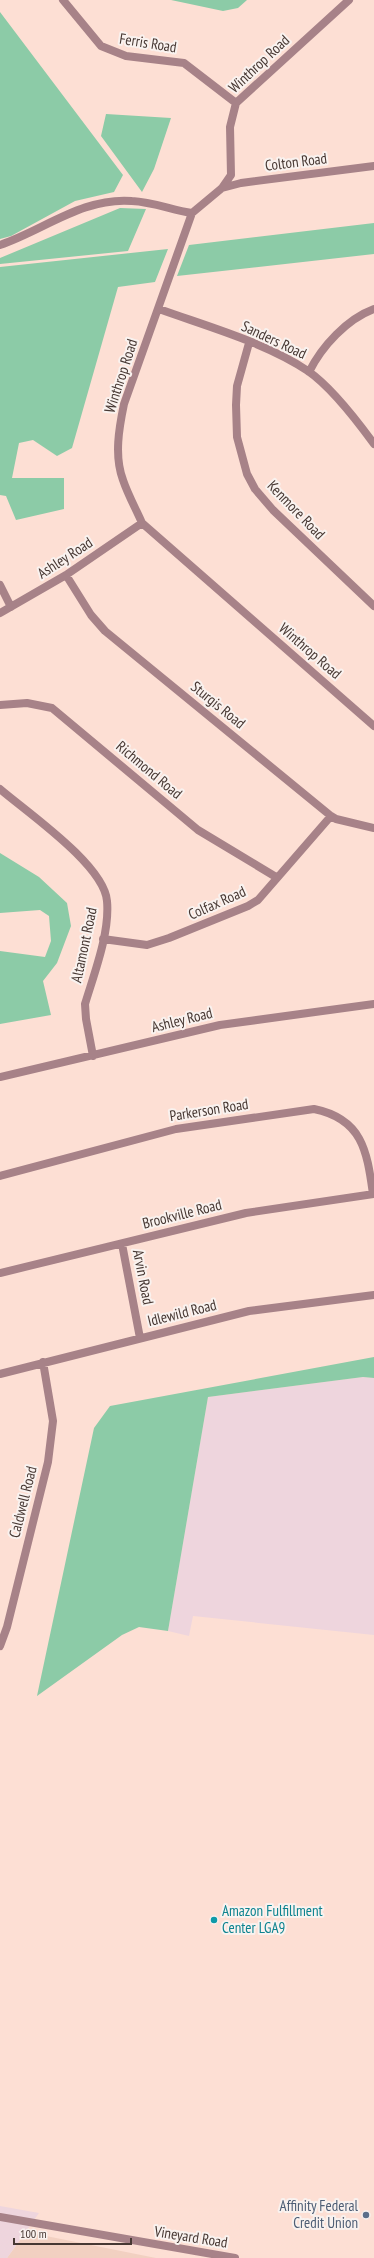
<svg xmlns="http://www.w3.org/2000/svg" width="374" height="2258" viewBox="0 0 374 2258" font-family="'PT Sans Narrow',sans-serif">
<rect width="100%" height="100%" fill="#fddfd4"/>
<path fill="#f2d0c1" d="M26 2232 156 2258H7Z"/>
<path fill="#eed5dd" d="M363 1377 374 1378V1635L193 1616 189 1636 168 1631 208 1397Z
M0 2206 39 2213 7 2258H0Z"/>
<path fill="#8ccba7" d="M171 0H247L238 8 223 11Z
M0 12 123 175 114 192 75 201 11 236 0 239Z
M106 114 171 118 154 169 142 192 101 136Z
M120 208 146 209 128 251 0 264V258Z
M374 223V254L177 276 189 245Z
M168 249 155 282 118 287 72 448 57 456 33 440 19 443 12 478H64V509L16 520 6 496 0 495V267Z
M0 853 39 877 67 903 71 926 57 963 43 981 51 1015 0 1024V951L45 957 51 941 49 916 40 910 0 913Z
M374 1357V1378L363 1377 208 1397 168 1631 139 1627 122 1635 37 1696 94 1428 110 1406Z"/>
<g fill="none" stroke-linecap="round" stroke-linejoin="round">
<path stroke="#a78288" stroke-width="8" d="M63 0 101 46 126 56 184 63 236 103
M349 0 236 103 230 127 231 175 222 188 192 213 124 404C119 428 114 456 123 480 128 495 136 509 142 523L374 726
M222 188 241 183 374 166
M0 245C44 230 83 197 132 201 153 202 172 210 192 213
M159 309C206 326 267 343 308 371 331 387 358 422 374 444
M249 343 237 386 236 405 237 437 247 474 255 489 273 510 374 606
M309 372C322 346 347 319 374 309
M66 575 91 615 105 631 331 816 336 819 374 828
M0 585 11 607
M0 613 66 575 142 523
M0 705 27 703 52 708 198 830 276 877
M0 789C28 813 104 865 107 901 110 933 94 974 85 1004L86 1019 93 1056
M103 939 147 945 169 938 248 906 258 900 331 816
M0 1077 220 1025 374 1004
M0 1176 176 1129 314 1109C363 1119 367 1152 373 1194
M122 1244 140 1338
M0 1273 246 1213 374 1194
M0 1374 249 1311 374 1295
M0 1646 7 1627 48 1462 53 1421 43 1362"/>
<path stroke="#a78288" stroke-width="8" d="M0 2217 235 2258"/>
</g>
<circle fill="#0f9aa8" stroke="#f9f2ef" stroke-width="1.5" cx="214" cy="1920" r="4"/>
<circle fill="#5c6f8a" stroke="#f9f2ef" stroke-width="1.5" cx="366" cy="2215" r="4"/>
<g text-anchor="middle" stroke-width="4" stroke-linejoin="round" paint-order="stroke">
<g font-size="15" fill="#473833" stroke="#f9f2ef">
<text transform="translate(148 43) rotate(9)" y="5">Ferris Road</text>
<text transform="translate(259 64) rotate(-43)" y="5">Winthrop Road</text>
<text transform="translate(296 162) rotate(-7)" y="5">Colton Road</text>
<text transform="translate(274 340) rotate(25)" y="5">Sanders Road</text>
<text transform="translate(121 376) rotate(-72)" y="5">Winthrop Road</text>
<text transform="translate(296 510) rotate(46)" y="5">Kenmore Road</text>
<text transform="translate(65 558) rotate(-33)" y="5">Ashley Road</text>
<text transform="translate(310 651) rotate(41)" y="5">Winthrop Road</text>
<text transform="translate(218 705) rotate(39)" y="5">Sturgis Road</text>
<text transform="translate(149 770) rotate(40)" y="5">Richmond Road</text>
<text transform="translate(217 903) rotate(-24)" y="5">Colfax Road</text>
<text transform="translate(84 945) rotate(-78)" y="5">Altamont Road</text>
<text transform="translate(182 1020) rotate(-14)" y="5">Ashley Road</text>
<text transform="translate(209 1110) rotate(-9)" y="5">Parkerson Road</text>
<text transform="translate(182 1214) rotate(-14)" y="5">Brookville Road</text>
<text transform="translate(143 1277) rotate(79)" y="5">Arvin Road</text>
<text transform="translate(182 1313) rotate(-14)" y="5">Idlewild Road</text>
<text transform="translate(23 1502) rotate(-76)" y="5">Caldwell Road</text>
<text transform="translate(191 2237) rotate(9)" y="5">Vineyard Road</text>
</g>
<g font-size="15" fill="#0d838f" stroke="#f9f2ef" text-anchor="start">
<text x="222" y="1916">Amazon Fulfillment<tspan x="222" dy="17">Center LGA9</tspan></text>
</g>
<g font-size="15" fill="#4e5e75" stroke="#f9f2ef" text-anchor="end">
<text x="358" y="2211">Affinity Federal<tspan x="358" dy="17">Credit Union</tspan></text>
</g>
</g>
<path d="M14 2238v6h117v-6" fill="none" stroke="#473833" stroke-width="2"/>
<text x="20" y="2238" font-size="12" fill="#473833" stroke="#f9f2ef" stroke-width="3" paint-order="stroke">100 m</text>
</svg>
